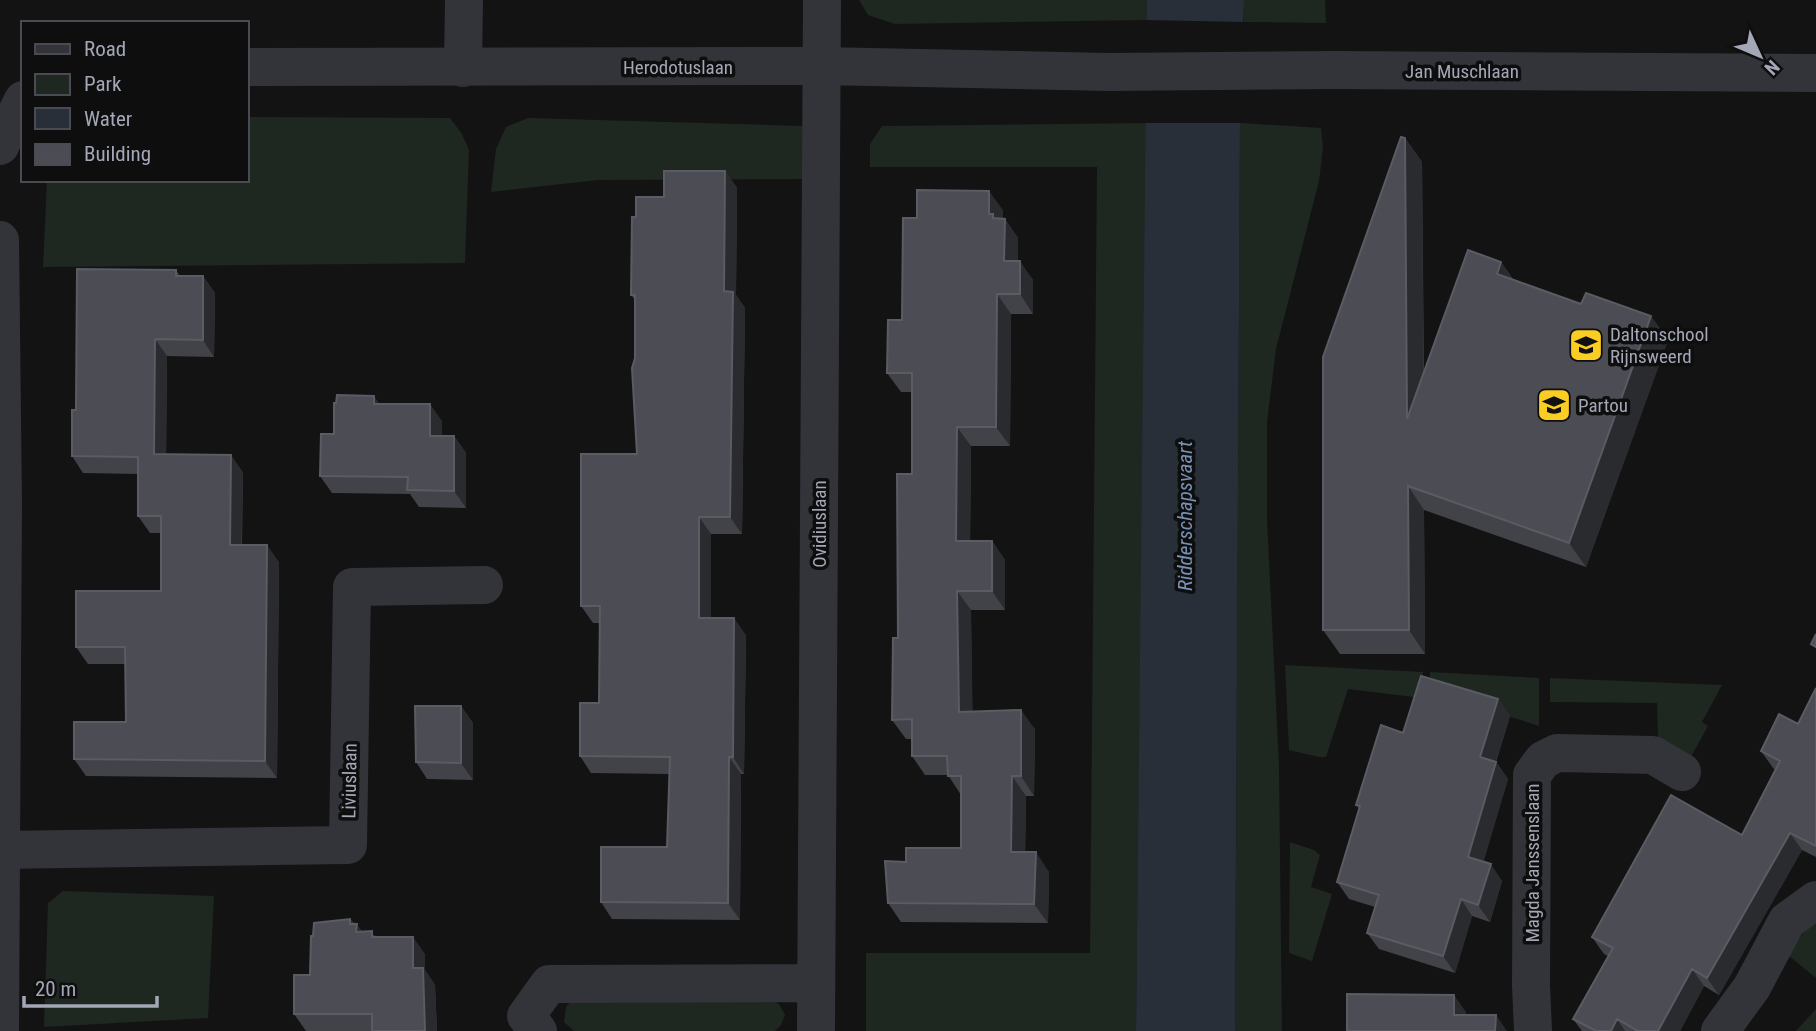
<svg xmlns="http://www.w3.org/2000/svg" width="1816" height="1031" viewBox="0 0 1816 1031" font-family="'Roboto Condensed',sans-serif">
<rect width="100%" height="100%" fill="#131314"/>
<path fill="#1f2721" d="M859 0H1147V20L895 24 868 15Z
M1244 0H1325L1326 23 1244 22Z
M247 117 450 118 462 134 469 150 465 263 43 267 47 180H247Z
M528 118 805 126V179L598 180 491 192 496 149 506 127Z
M1147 123 1136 1031H866V953H1090L1097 167H870V144L882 126Z
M1240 123 1321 128 1323 148 1319 181 1276 349 1267 422V519L1279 766 1282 1031H1235Z
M1285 665 1423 672 1422 698 1348 689 1326 757H1319L1289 750Z
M1430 672 1539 678V726L1470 704 1430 699Z
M1550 678 1722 685 1702 722 1708 726 1687 764 1658 740 1657 703 1550 702Z
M1290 842 1314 850 1320 855 1311 887 1332 894 1312 961 1289 953Z
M63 891 214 896 208 1018 44 1027 48 903Z
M1816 917V978L1789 956 1794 945Z
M767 999 779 1004 785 1015 781 1025 775 1031H574L564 1022 566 1007 571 1001Z
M1816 1009V1031H1796Z"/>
<path fill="#282f39" d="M1147 0H1244L1240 123 1235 1031H1136Z"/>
<path fill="#131314" d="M1143 20 1247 22 1243 123H1143Z"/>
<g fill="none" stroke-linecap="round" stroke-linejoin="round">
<path stroke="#33343a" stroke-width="38" d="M247 67 822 66 1109 72 1335 70 1816 73
M463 68 464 0
M0 146 23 100
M0 240 3 502 0 1031
M1 850 348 845 352 587 484 585
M538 1031 526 1016 549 984 816 983
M816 1031 822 0
M1533 1031 1531 985 1532 775 1543 760 1557 753 1653 755 1682 772
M1720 1031 1752 987 1787 921 1816 900"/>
</g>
<path fill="#414348" d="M1405 138 1422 162 1424 374 1501 262 1513 279 1581 304 1651 316 1668 340 1586 567 1424 510 1425 654H1340L1323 630Z
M725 171 737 188 736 295 745 308 742 534H711V618L746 635 744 774H741L740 920 612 919 601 902 667 847 669 774 591 773 580 756 599 703 600 623H593L581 606 637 454 635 300 631 295 636 217 664 197Z
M1003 210V219H1005L1018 238V261L1033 280V314H1011L1010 446H971L970 541H992L1005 560V610H971L972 712 1035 729 1034 796H1026L1025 852 1049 872 1048 923 901 922 888 903 906 862 961 848V795L948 775H925L912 756V739H906L892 720 912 474V392H901L887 373 902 320 917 218Z
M176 270 180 276H203L215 293 214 357 167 356 166 454 243 472 242 545 279 562 277 778 86 776 74 759 126 722 125 664H88L76 647 161 591V533H150L138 516V474L83 473 72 456 76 410Z
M380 404 442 421V436H454L466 453V508L419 507 410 494 332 493 320 476 334 434Z
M1816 688V857L1802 850 1719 995 1704 986 1680 1031H1582L1573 1019 1608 956 1604 954 1592 937 1742 835 1776 770 1773 768 1761 751 1798 724Z
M1498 699 1510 716 1496 762 1508 779 1483 862 1502 881 1490 922 1472 916 1455 973 1379 949 1367 933 1375 907 1349 899 1337 882 1359 808 1356 805 1403 733Z
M461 706 473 723V780L427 779 416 762Z
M350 919 362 931 425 954V970L435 985 437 1031H306L294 1014 310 975 313 936Z"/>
<path fill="#2a2b2e" d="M1405 138 1422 162 1424 443 1407 419Z
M725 171 737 188 736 295 745 308 742 534 730 517 724 291Z
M989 191 1003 210V227L1005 219 1018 238V280L1004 261 989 214Z
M1020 261 1033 280V314L1020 294Z
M1501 262 1517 286 1497 274Z
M203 276 215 293 214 357 203 340Z
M997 294 1011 314 1010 446 996 427Z
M1651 316 1668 340 1586 567 1569 543Z
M155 339 167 356 166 471 154 454Z
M374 396 386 413 374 404Z
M430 404 442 421V453L430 436Z
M957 427 971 446 970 560 956 541Z
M454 436 466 453V508L454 491Z
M231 455 243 472 241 562 230 545Z
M1408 486 1424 510 1425 654 1409 630Z
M699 517 711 534V635L699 618Z
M992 541 1005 560V610L992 591Z
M267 545 279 562 277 778 265 761Z
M957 591 971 610 973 731 959 712Z
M734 618 746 635 744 774 733 757Z
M1498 699 1510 716 1492 774 1480 757Z
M461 706 473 723V780L461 763Z
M1021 710 1035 729 1034 796 1021 776Z
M729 757 741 774 740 920 728 903Z
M1496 762 1508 779 1480 874 1468 857Z
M1012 776 1026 796 1025 871 1011 852Z
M1790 833 1802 850 1719 995 1707 978Z
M1036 852 1049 872 1048 923 1034 904Z
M1491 864 1502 881 1490 922 1478 905Z
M1461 899 1472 916 1455 973 1443 956Z
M350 919 356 927 357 924 368 941V948L350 924Z
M413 937 425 954V970L435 985 437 1031H425L413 968Z
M1692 969 1704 986 1680 1031H1658Z
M1454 995 1466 1012V1031L1454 1015Z
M1496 1015 1507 1031H1495Z
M1617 1019 1625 1031H1611Z"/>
<path fill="#4c4d54" stroke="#5a5b63" stroke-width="2" d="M1401 137 1405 138 1407 419 1468 250 1501 262 1497 274 1581 304 1586 293 1651 316 1569 543 1408 486 1409 630H1323V357Z
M664 171H725L724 291 733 292 730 517H699V618H734L733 757H729L728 903 601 902V847H667L670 757 580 756V703H599L600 606H581V454H637L632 368 635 358V295H631L632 217H636V197H664Z
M917 190 989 191V214H993V218L1005 219 1004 261H1020V294H997L996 427H957L956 541H992V591H957L959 712 1021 710V776H1012L1011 852H1036L1034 904 888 903 885 861 906 862V848H961V776H948L947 756H912V719L892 720 893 638H898L897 474H912V373H887L888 320H902L903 218H917Z
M77 269 176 270V276H203V340L155 339 154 454 231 455 230 545H267L265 761 74 759V722H126L125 647H76V591H161V516H138V457L72 456V410H76Z
M337 395 374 396V404H430V436H454V491L407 490 408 477 320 476 321 434H334V403H336Z
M1816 634V647L1811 644Z
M1421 676 1498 699 1480 757 1496 762 1468 857 1491 864 1478 905 1461 899 1443 956 1367 933 1379 895 1337 882 1360 806 1356 805 1381 725 1403 733Z
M1816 688V846L1790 833 1707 978 1692 969 1658 1031H1638L1617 1019 1611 1031H1596L1573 1019 1613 948 1592 937 1671 795 1742 835 1780 761 1761 751 1779 714 1798 724Z
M415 706H461V763L416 762Z
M350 919V924H357L356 932 372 931V937H413V968H423L425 1031H372V1014H294V975H310L311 936H313L314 923Z
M1347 994 1454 995V1015H1496L1495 1031H1347Z"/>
<defs>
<g id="school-square" transform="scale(1.75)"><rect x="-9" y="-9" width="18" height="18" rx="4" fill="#facd25" stroke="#0e0e0f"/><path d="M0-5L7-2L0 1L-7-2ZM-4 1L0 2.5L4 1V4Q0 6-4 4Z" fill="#111"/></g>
</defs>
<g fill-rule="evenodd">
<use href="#school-square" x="1586" y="345"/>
<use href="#school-square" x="1554" y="405"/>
</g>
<g text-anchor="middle" stroke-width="7" stroke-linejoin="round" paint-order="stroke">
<g font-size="19" fill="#a3a7b6" stroke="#0e0e0f">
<text x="678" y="74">Herodotuslaan</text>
<text x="1462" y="78">Jan Muschlaan</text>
<text transform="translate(819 524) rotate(-90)" y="7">Ovidiuslaan</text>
<text transform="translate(349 781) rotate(-89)" y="7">Liviuslaan</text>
<text transform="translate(1532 863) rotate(-90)" y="7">Magda Janssenslaan</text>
</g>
<g font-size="19" fill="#a3a7b6" stroke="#0e0e0f" text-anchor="start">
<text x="1610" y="341">Daltonschool<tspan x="1610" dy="22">Rijnsweerd</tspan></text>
<text x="1578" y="412">Partou</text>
</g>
<g font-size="21" font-style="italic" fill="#7890b3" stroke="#0e0e0f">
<text transform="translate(1185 516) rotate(-90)" y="7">Ridderschapsvaart</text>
</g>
</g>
<rect x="21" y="21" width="228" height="161" fill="#0e0e0f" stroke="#4a4b52" stroke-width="2"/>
<rect x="35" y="44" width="35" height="10" fill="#33343a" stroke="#4a4b52" stroke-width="2"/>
<text x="84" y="56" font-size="21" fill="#a3a7b6">Road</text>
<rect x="35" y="74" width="35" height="21" fill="#1f2721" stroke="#4a4b52" stroke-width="2"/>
<text x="84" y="91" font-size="21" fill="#a3a7b6">Park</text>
<rect x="35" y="108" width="35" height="21" fill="#282f39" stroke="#4a4b52" stroke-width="2"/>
<text x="84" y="126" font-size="21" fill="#a3a7b6">Water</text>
<rect x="35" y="144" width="35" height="21" fill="#4c4d54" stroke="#4a4b52" stroke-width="2"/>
<text x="84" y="161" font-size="21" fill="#a3a7b6">Building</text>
<g transform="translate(1760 56) rotate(134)" stroke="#0e0e0f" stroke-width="5" paint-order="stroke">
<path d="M0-5L12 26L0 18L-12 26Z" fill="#a3a7b6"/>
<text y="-10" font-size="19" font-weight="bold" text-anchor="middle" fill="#a3a7b6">N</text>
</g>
<path d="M24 996v10h133v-10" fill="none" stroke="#a3a7b6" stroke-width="3.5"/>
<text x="35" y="996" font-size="21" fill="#a3a7b6" stroke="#0e0e0f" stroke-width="5" paint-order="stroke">20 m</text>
</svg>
